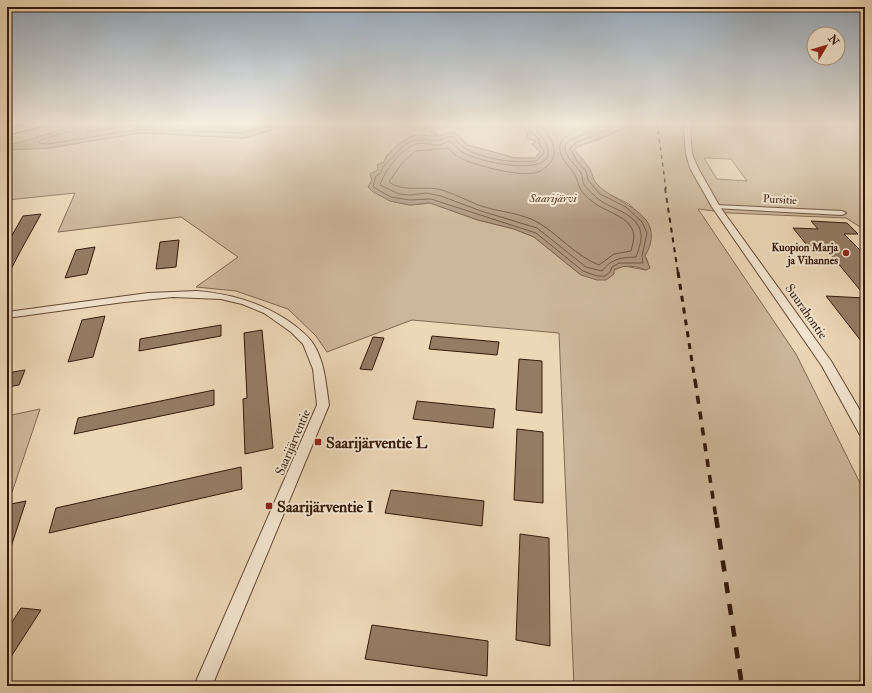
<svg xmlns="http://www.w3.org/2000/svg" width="872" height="693" viewBox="0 0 872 693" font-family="'IM FELL Double Pica',serif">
<rect width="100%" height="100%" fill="#ecd7b7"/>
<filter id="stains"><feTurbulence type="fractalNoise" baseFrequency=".005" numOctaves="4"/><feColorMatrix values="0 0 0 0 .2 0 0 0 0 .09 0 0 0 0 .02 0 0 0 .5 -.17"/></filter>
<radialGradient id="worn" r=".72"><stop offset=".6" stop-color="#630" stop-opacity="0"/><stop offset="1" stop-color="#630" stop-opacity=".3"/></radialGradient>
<path fill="#cdb79a" stroke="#816852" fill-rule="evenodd" d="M59 123H85L7 146V135Z
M295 123H521L520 125 528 134 526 138 536 141 533 145 541 152 535 158H515L468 145 452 132 439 136 414 135 403 141 386 156 384 162 377 165 379 170 370 174 372 180 368 187 390 201 410 205 430 203 478 220 514 229 534 237 581 275 614 270 624 266 646 270 648 262 645 256 647 251 646 220 629 204 603 191 591 178 590 169 573 149C581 144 589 143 597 140 611 135 624 127 638 123H865V230L846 218 729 213 698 209 796 354 865 493V686H574L559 333 412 320 327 352 316 336 288 309 236 291 196 287 238 257 181 217 58 232 75 193 7 200V150L49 148 140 133 244 138ZM704 158 731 159 747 181 717 179Z
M40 409 7 507V416Z"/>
<path fill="#ae967c" stroke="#7e644e" d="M85 123H295L244 138 140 133 49 148 7 150V146Z
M521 123H638C624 127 611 135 597 140 589 143 581 144 574 149 578 153 585 162 589 168 593 173 592 179 597 184 613 203 660 210 650 245 649 249 647 252 645 256L650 268 646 270C635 266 625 264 614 270V274L606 280H597L581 275 534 237 514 229 478 220 430 203 410 205 390 201 373 192 368 187 372 180 370 174 378 170 377 165 384 162C388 151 407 135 419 135 425 135 433 137 438 136 442 135 450 130 455 133 461 135 462 141 468 145L515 158H535L540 152 532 144 536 141 526 138 528 134 526 130 519 127Z"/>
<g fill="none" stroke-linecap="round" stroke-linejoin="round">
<path stroke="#725843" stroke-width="1" d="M83 123 81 128 40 140 39 143 48 144 140 129 243 133 281 123
M88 123 87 130 89 132 140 124 242 128 263 123
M525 123 532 134 539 138V145L544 150 543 154 536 161C516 164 480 159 463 147 459 144 456 139 452 136L439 140H414L404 145 383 167 381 173 376 176 373 187 391 197 410 200 431 199 536 233 583 271 597 276H605L610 272 612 267 619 263H643L642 256 647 233 642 222 626 207 600 194 588 180 586 171 577 161 570 148 577 142 625 123
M530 123C588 181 494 168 464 153 459 151 454 145 450 141 446 142 442 145 438 145 431 145 424 142 416 144 401 149 385 170 380 185L399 194 410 195 426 193 441 196 481 211 537 228 586 267 602 271C612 258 621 258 636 257 639 248 644 237 639 227 631 211 610 209 597 198 593 194 585 188 583 182 582 179 583 176 581 173 577 165 559 153 567 142 570 139 605 126 612 123
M538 123C550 135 563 154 546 167 544 168 541 171 538 172 522 178 478 166 462 159 457 157 452 152 448 148L416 151 402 163 389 182C405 193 424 185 442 190 455 194 468 201 481 206 500 212 522 213 539 223 560 236 576 256 599 265L614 254 631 251C633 243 636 235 631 227 624 215 604 211 593 202 587 198 580 191 578 183 577 180 577 178 575 175 571 168 564 162 561 155 553 133 585 128 598 123"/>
<path stroke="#7e644e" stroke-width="2" d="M422 123 420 124 426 129
M430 131 439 136"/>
</g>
<path fill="#947c64" stroke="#35190a" d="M41 214 21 250 7 277V244L23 216Z
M811 221 847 223 858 234H844L865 255V296L827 250 810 249 793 228 818 229Z
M179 240 176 267 156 269 160 242Z
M95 247 87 274 65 278 76 250Z
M826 296 865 298V346Z
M105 316 93 357 68 362 82 320Z
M221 325V336L139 351 140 339Z
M262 330 273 448 245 454 243 399 247 398 244 333Z
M432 336 499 342 497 355 429 349Z
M373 337 384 338 372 370 360 369Z
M519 359 542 361V413L516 410Z
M25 370 19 385 7 387V373Z
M214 390V405L74 434 78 418Z
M417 401 495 409 493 428 413 419Z
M517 429 543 432V503L514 500Z
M241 467 242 489 49 533 56 508Z
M391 490 484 501 482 526 385 513Z
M26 501 9 553H7V516L11 504Z
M520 534 549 538 550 646 516 640Z
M21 608 41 610 7 663V630Z
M372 625 488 641 487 676 365 659Z"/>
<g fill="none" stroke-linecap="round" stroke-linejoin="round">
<g stroke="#634835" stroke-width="2">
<path id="minor" d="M716 205 842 211 846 213 842 215 714 208 713 207Z
M197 291C231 294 259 302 287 320 297 327 308 335 314 345 325 363 326 385 329 405L212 686H194L317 405 313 369 303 344 291 332 264 313 242 304 221 299 173 297 124 302 7 318V312L148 293Z"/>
</g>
<g stroke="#634835" stroke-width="2">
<path id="tertiary" d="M686 123H692L690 131 692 154 698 168 720 207 831 361 865 419V436L860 435 822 366 712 207 690 168 686 154 684 131Z"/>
</g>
<g stroke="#35190a" stroke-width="2">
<path id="motorway" d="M32 123H47L45 125 7 135V129Z"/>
</g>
<use href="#minor" fill="#f3e5d0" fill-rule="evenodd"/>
<use href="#tertiary" fill="#f3e5d0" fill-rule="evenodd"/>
<use href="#motorway" fill="#ecd7b7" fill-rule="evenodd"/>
<path stroke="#35190a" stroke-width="1.5" stroke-dasharray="4 4" stroke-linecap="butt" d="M657 123 666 189"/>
<path stroke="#35190a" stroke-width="2" stroke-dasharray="5 5" stroke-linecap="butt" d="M665 188 678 273"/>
<path stroke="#35190a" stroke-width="3" stroke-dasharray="6 6" stroke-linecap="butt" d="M678 272 695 381"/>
<path stroke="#35190a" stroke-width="3.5" stroke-dasharray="8 8" stroke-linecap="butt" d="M695 380 716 518"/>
<path stroke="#35190a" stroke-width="4.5" stroke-dasharray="11 11" stroke-linecap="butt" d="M716 517 742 686"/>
</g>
<linearGradient id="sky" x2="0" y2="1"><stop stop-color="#91a8bd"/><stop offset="0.56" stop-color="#f6eddf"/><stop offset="1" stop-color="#f6eddf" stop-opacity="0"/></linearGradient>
<rect width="872" height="220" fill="url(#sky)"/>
<g fill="#8f2418" stroke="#f3e5d0" stroke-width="1.5">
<circle cx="846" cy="253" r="4"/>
<rect x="314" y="438" width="8" height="8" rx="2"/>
<rect x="265" y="502" width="8" height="8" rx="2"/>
</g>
<g text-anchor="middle" stroke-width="4" stroke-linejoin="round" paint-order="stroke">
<g font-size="11" fill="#35190a" stroke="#f3e5d0">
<text transform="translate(780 199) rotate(3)" y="4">Pursitie</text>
</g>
<g font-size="11" font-weight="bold" fill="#35190a" stroke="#f3e5d0" text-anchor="end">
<text x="838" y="251">Kuopion Marja<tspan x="838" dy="13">ja Vihannes</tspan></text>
</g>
<g font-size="12" font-style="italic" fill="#5f4532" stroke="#f3e5d0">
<text x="553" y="202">Saarijärvi</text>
</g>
<g font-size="13" fill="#35190a" stroke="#f3e5d0">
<text transform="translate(807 311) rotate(55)" y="5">Suurahontie</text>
<text transform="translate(292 442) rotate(-67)" y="5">Saarijärventie</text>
</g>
<g font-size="16" font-weight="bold" fill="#35190a" stroke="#f3e5d0" text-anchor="start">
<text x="326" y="448">Saarijärventie L</text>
<text x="277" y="512">Saarijärventie I</text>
</g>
</g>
<rect width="872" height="693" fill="none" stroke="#ecd7b7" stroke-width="24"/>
<rect x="8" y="8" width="856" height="677" fill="none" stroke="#35190a" stroke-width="2"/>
<rect x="12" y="12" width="848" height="669" fill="none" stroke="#35190a"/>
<g transform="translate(826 46) rotate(52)"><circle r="19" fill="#f3e5d0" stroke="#a79381"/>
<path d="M0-3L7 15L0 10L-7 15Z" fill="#8f2418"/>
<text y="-6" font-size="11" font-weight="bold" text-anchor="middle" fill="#35190a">N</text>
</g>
<rect width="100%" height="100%" filter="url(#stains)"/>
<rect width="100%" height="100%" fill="url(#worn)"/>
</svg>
